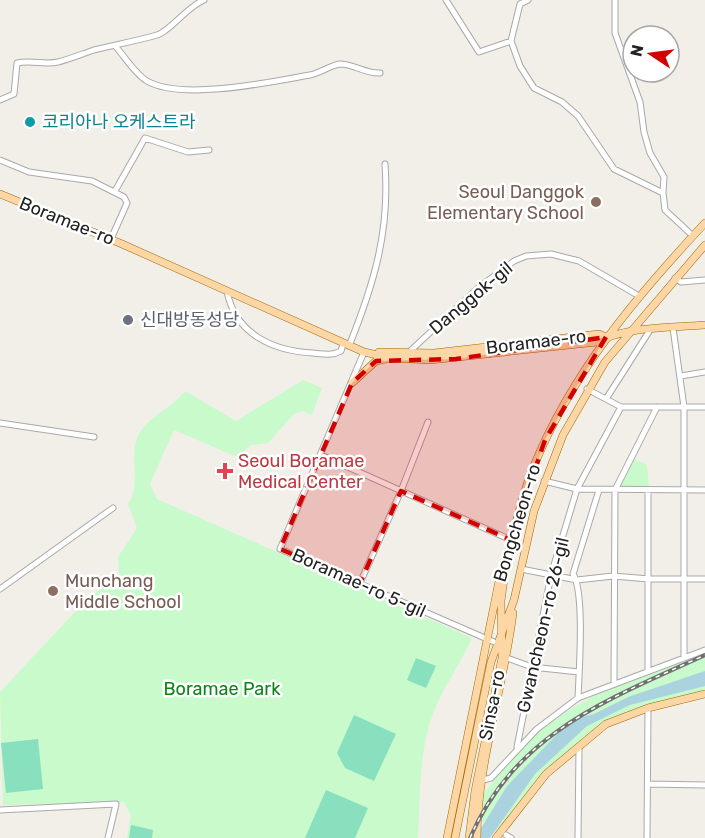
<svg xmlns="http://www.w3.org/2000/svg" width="705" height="838" viewBox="0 0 705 838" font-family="Rubik,'Noto Sans KR',sans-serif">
<rect width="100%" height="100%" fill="#f2efe9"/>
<path fill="#c8facc" d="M303 380 322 388 312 415 303 411 294 414 268 443 251 445 237 457 174 430 150 484 157 499 472 638C459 666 440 692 430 722 419 759 420 799 418 838H127L131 816 124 802 3 805 0 692 88 598 119 576 118 557 137 528 128 504C142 485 128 459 138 436 147 417 172 408 185 391L236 421Z
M634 459 647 465 649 489H618Z
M705 652V692L603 725 553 763 528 791 503 837 473 815C477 800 487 789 497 777 553 702 621 683 705 652Z"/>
<path fill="#88e0be" d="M416 658 436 666 426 688 407 680Z
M354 715 396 734 374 781 345 768 337 753Z
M38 739 43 789 6 793 1 743Z
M326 790 368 808 355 838H305Z
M131 825 153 830 152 838H129Z"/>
<path fill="#aad3df" d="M705 671V686L630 705 587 726 535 774 490 838H475L507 786 571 720 594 714 628 697Z"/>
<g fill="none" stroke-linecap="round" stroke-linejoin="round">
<g stroke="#a9a9a9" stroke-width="7">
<path id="minor" d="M446 0 479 52 511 41
M528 0 520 4 511 41 520 66 534 88 562 102 578 116 614 169 663 193 665 210 693 236
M615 0V33L640 102 644 132 650 153 664 177 663 193
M116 47C125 57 135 74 147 81 182 101 271 82 310 75 320 73 331 65 340 64 354 64 366 74 380 73
M0 100 14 94 17 63C31 60 45 65 58 62 70 59 82 54 94 50 114 45 136 41 157 35 169 32 188 6 204 0
M0 160 29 172 92 181 124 197 127 203 111 239
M115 191 145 138 188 152 209 150
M675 278 681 282 705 280
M227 291C235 334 273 351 313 353 323 354 332 356 341 351L343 344
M673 328 684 407V657
M349 346C374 284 390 231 385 164
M364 352 280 549 501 645
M409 352 478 288 514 261 526 256 551 254 579 261 639 296
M681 376 705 372
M587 389 621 407H705
M606 399 650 330
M0 423 94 437
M321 455 511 540
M544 481 577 489 705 490
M648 491V670
M521 569 577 580 613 576 649 579H705
M360 583 401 491 428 422
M0 589 113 508
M507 658 532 667 579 672
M614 682 615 490 657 407
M578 698C579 673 585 592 573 574L599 490
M517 747 551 575 577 489 621 407
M483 780 491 778 537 729 578 698 705 650
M648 784 705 785
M0 810 116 804 108 838
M506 835 511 838
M578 838 579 747
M647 838 648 708"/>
</g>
<g stroke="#a06b00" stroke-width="8">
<path id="major" d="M0 194 122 244 364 352 391 358 430 360 597 342C627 326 671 328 705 325
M379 352 434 353 599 334 606 337
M352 383 376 361 386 359
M447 838 499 581C507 567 508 553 512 538 518 514 524 490 533 468 572 372 635 298 705 223
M455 838 491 662 514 600 534 511 563 435 605 362 705 245
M469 838 475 791 502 658 501 601 505 571
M477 838C477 765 504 686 513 613
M496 838 546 774 606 724 648 708 705 694"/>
</g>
<use href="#minor" stroke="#fff" stroke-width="5"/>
<use href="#major" stroke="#fcd6a4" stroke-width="7"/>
<g stroke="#707070" stroke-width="4">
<path id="rail" d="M470 838C515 733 609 699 705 655"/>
</g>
<use href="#rail" stroke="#fff" stroke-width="1.5" stroke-dasharray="4.5" stroke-linecap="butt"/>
</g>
<path fill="#d40000" fill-opacity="0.2" stroke="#d40000" stroke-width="4.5" stroke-dasharray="12 8" stroke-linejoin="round" d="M606 337 545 440 511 540 401 491 360 583 280 549 352 383 376 361 456 359Z"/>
<circle fill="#0f9aa8" stroke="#fff" stroke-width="2" cx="30" cy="122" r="6"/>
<g fill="#8d6e63" stroke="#fff" stroke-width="2">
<circle cx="596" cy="202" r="6"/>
<circle cx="53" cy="591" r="6"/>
</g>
<circle fill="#6b7280" stroke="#fff" stroke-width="2" cx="128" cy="320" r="6"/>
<path fill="#e0444e" stroke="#fff" stroke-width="2" d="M222 462h6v6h6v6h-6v6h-6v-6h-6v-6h6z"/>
<g text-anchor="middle" stroke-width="5" stroke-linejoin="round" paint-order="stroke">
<g font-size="18" fill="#0d838f" stroke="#fff" text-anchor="start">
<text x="42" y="128">코리아나 오케스트라</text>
</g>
<g font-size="18" fill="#785e54" stroke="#fff" text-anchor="end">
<text x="584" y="198">Seoul Danggok<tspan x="584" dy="21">Elementary School</tspan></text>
<text x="65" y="587" text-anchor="start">Munchang<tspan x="65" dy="21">Middle School</tspan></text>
</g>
<g font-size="18" fill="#222" stroke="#fff">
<text transform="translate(67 221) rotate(22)" y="6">Boramae-ro</text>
<text transform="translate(471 298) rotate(-40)" y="6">Danggok-gil</text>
<text transform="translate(536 342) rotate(-7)" y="6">Boramae-ro</text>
<text transform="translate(517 523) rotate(-73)" y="6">Bongcheon-ro</text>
<text transform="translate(359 583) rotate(24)" y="6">Boramae-ro 5-gil</text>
<text transform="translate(543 625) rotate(-77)" y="6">Gwancheon-ro 26-gil</text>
<text transform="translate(492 705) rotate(-79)" y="6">Sinsa-ro</text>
</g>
<g font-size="18" fill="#5b616d" stroke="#fff" text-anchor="start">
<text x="140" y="326">신대방동성당</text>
</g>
<g font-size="18" fill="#be3a42" stroke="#fff" text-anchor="start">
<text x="238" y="467">Seoul Boramae<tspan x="238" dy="21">Medical Center</tspan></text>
</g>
<g font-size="18" fill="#0c8416" stroke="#fff">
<text x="222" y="695">Boramae Park</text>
</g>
</g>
<g transform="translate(651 54) rotate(283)"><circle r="28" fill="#ffffff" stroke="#a7a7a7" stroke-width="1.5"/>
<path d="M0-4.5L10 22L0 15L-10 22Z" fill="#d40000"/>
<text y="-9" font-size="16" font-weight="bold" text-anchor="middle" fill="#222222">N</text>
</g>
</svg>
